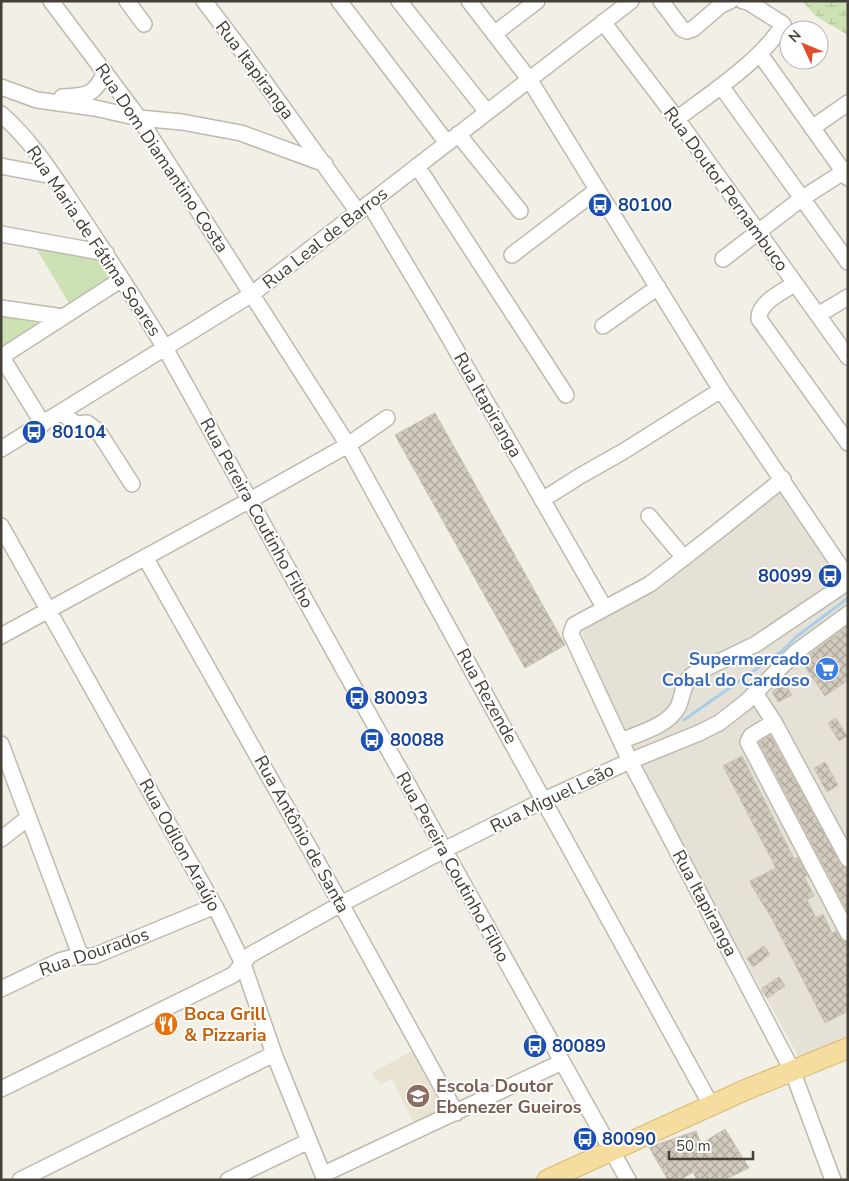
<svg xmlns="http://www.w3.org/2000/svg" width="849" height="1181" viewBox="0 0 849 1181" font-family="'Nunito Sans',sans-serif">
<defs>
<pattern id="wetland-marsh" width="20" height="14" patternUnits="userSpaceOnUse" patternTransform="scale(1.25)"><rect width="20" height="14" fill="#cce2b4"/><path d="M1 5h8M5 5V1M11 12h8M15 12V8" fill="none" stroke="#b0c39b"/></pattern>
<pattern id="building-cross-hatch" width="8" height="8" patternUnits="userSpaceOnUse" patternTransform="scale(1.25)"><rect width="8" height="8" fill="#d2cbbe"/><path d="M0 0l8 8M0 8l8-8" fill="none" stroke="#aca69b"/></pattern>
</defs>
<rect width="100%" height="100%" fill="#f2efe7"/>
<path fill="#e5e1d6" d="M785 470 848 562V1041L802 1063 623 738 576 616 663 570Z"/>
<path fill="#e9e3d2" d="M412 1051 442 1108 441 1110 413 1122 392 1079 380 1085 378 1080 376 1081 372 1073Z"/>
<path fill="url(#wetland-marsh)" d="M802 1H848V35L817 17Z"/>
<path fill="#cce2b4" d="M36 248 100 257 113 278 70 305Z
M1 316 37 323 38 324 37 327 8 345H4L1 341Z"/>
<g fill="none" stroke-linecap="round" stroke-linejoin="round">
<path stroke="#a9cee9" stroke-width="3" d="M684 720 782 651 796 637 848 598"/>
</g>
<path fill="url(#building-cross-hatch)" stroke="#ccc2b2" d="M435 413 565 645 525 668 395 435Z
M848 626V680L825 696 801 661Z
M784 683 792 695 778 702 772 692Z
M836 718 847 736 839 741 828 723Z
M770 735 840 863 848 868V912L759 742Z
M742 756 794 859 798 857 807 876 804 877 814 896 807 900 816 918 823 914 832 933 836 931 843 941 848 942V1011L825 1023 772 919 752 886 750 881 776 868 723 766Z
M825 762 838 785 827 792 814 768Z
M764 946 770 954 753 967 747 958Z
M779 977 785 986 767 998 761 989Z
M725 1129 749 1168 724 1180H697L693 1172 680 1180H668L649 1147 696 1131 701 1144Z"/>
<g fill="none" stroke-linecap="round" stroke-linejoin="round">
<g stroke="#bfb9ae" stroke-width="18">
<path id="minor" d="M51 1 139 118 348 445 711 1105
M127 1 144 24
M204 1 245 55 358 212
M339 1 447 143
M399 1 487 112
M469 1 529 79 721 390 848 578
M661 1 682 29 687 31 693 29 721 5 730 1
M603 22 677 119 848 357
M494 34 537 1
M760 54 848 178
M721 86 848 262
M1 87 37 100 95 108 139 118 182 122 241 133 325 164
M62 97C87 96 94 96 105 72
M1 114C30 139 51 172 72 203 104 251 135 299 165 348L628 1180
M677 119C708 95 765 58 783 24L748 2 743 1
M812 128 848 103
M458 134 520 211
M1 166 53 176
M417 166 566 395
M369 203 439 320 604 607
M1 234 106 253
M512 255 597 190
M723 259 801 199 848 169
M794 284C782 292 758 303 759 319L848 443
M1 308 63 317
M818 315 848 297
M603 326 658 287
M1 356 43 424
M1 357 122 279
M61 412 72 421 77 424 87 423 98 431 132 484
M1 449 252 294 631 1
M783 479 717 532 650 584 574 625 571 634 630 761 792 1070 833 1180
M542 500 580 476 624 451 721 390
M649 516 684 558
M1 526 219 914 243 964 274 1054 325 1180
M145 557 341 904 456 1113
M1 636 250 500 348 445 387 418
M755 693 774 722 848 859
M774 722 751 736 748 742 848 933
M621 741C639 733 668 726 678 707 683 697 682 684 692 675L756 644 848 582
M1 744 81 957
M1 839 28 818
M1 989 59 961 74 957 94 956 215 906
M1 1089 233 975 250 955 341 904 444 850 544 800 630 761 699 733 719 723 746 702 796 652 848 614
M324 1174 562 1062
M20 1180 274 1054
M228 1180 309 1141"/>
</g>
<g stroke="#d7ba70" stroke-width="22">
<path id="major" d="M547 1180 743 1091 848 1048"/>
</g>
<use href="#minor" stroke="#fff" stroke-width="15"/>
<use href="#major" stroke="#f4dd9e" stroke-width="20"/>
</g>
<defs>
<g id="bus-disc" transform="scale(1.25)"><circle r="9.5" fill="#1a4fb4" stroke="#fff"/><path d="M-5-6H5V4H4V6H2V4H-2V6H-4V4H-5ZM-3.5-4V0h7V-4ZM-3.5 1.2v1.5H-2V1.2ZM2 1.2v1.5H3.5V1.2Z" fill="#fff"/></g>
<g id="supermarket-disc" transform="scale(1.25)"><circle r="9.5" fill="#3f7fe0" stroke="#fff"/><path d="M-6-5.5h2.5l.6 2H6L4.5 2H-2.5L-4.4-4H-6ZM-1.5 3.2a1.3 1.3 0 1 0 .1 0ZM3 3.2a1.3 1.3 0 1 0 .1 0Z" fill="#fff"/></g>
<g id="restaurant-disc" transform="scale(1.25)"><circle r="9.5" fill="#e8710a" stroke="#fff"/><path d="M-5-6h1v4h1v-4h1v4h1v-4h1v5L-1.5 .5V6h-2V.5L-5-1ZM5-6V6H3V1.5H1.5Q1.5-4 5-6Z" fill="#fff"/></g>
<g id="school-disc" transform="scale(1.25)"><circle r="9.5" fill="#8d6e63" stroke="#fff"/><path d="M0-5L7-2L0 1L-7-2ZM-4 1L0 2.5L4 1V4Q0 6-4 4Z" fill="#fff"/></g>
</defs>
<g fill-rule="evenodd">
<use href="#bus-disc" x="600" y="205"/>
<use href="#bus-disc" x="34" y="432"/>
<use href="#bus-disc" x="830" y="576"/>
<use href="#supermarket-disc" x="827" y="669"/>
<use href="#bus-disc" x="357" y="698"/>
<use href="#bus-disc" x="372" y="740"/>
<use href="#restaurant-disc" x="166" y="1024"/>
<use href="#bus-disc" x="535" y="1046"/>
<use href="#school-disc" x="418" y="1096"/>
<use href="#bus-disc" x="585" y="1139"/>
</g>
<g text-anchor="middle" stroke-width="4" stroke-linejoin="round" paint-order="stroke">
<g font-size="18" fill="#443f37" stroke="#fff">
<text transform="translate(255 70) rotate(53)" y="6">Rua Itapiranga</text>
<text transform="translate(162 158) rotate(56)" y="6">Rua Dom Diamantino Costa</text>
<text transform="translate(726 189) rotate(54)" y="6">Rua Doutor Pernambuco</text>
<text transform="translate(325 238) rotate(-38)" y="6">Rua Leal de Barros</text>
<text transform="translate(94 241) rotate(56)" y="6">Rua Maria de Fátima Soares</text>
<text transform="translate(488 405) rotate(60)" y="6">Rua Itapiranga</text>
<text transform="translate(257 513) rotate(61)" y="6">Rua Pereira Coutinho Filho</text>
<text transform="translate(487 696) rotate(61)" y="6">Rua Rezende</text>
<text transform="translate(552 798) rotate(-26)" y="6">Rua Miguel Leão</text>
<text transform="translate(302 834) rotate(61)" y="6">Rua Antônio de Santa</text>
<text transform="translate(180 845) rotate(61)" y="6">Rua Odilon Araújo</text>
<text transform="translate(453 867) rotate(61)" y="6">Rua Pereira Coutinho Filho</text>
<text transform="translate(705 903) rotate(62)" y="6">Rua Itapiranga</text>
<text transform="translate(94 952) rotate(-19)" y="6">Rua Dourados</text>
</g>
<g font-size="18" font-weight="bold" fill="#164399" stroke="#fff" text-anchor="start">
<text x="618" y="211">80100</text>
<text x="52" y="438">80104</text>
<text x="812" y="582" text-anchor="end">80099</text>
<text x="374" y="704">80093</text>
<text x="390" y="746">80088</text>
<text x="552" y="1052">80089</text>
<text x="602" y="1145">80090</text>
</g>
<g font-size="18" font-weight="bold" fill="#366cbe" stroke="#fff" text-anchor="end">
<text x="810" y="665">Supermercado<tspan x="810" dy="21">Cobal do Cardoso</tspan></text>
</g>
<g font-size="18" font-weight="bold" fill="#c56008" stroke="#fff" text-anchor="start">
<text x="184" y="1020">Boca Grill<tspan x="184" dy="21">&amp; Pizzaria</tspan></text>
</g>
<g font-size="18" font-weight="bold" fill="#785e54" stroke="#fff" text-anchor="start">
<text x="436" y="1092">Escola Doutor<tspan x="436" dy="21">Ebenezer Gueiros</tspan></text>
</g>
</g>
<rect width="849" height="1181" fill="none" stroke="#443f37" stroke-width="5"/>
<g transform="translate(804 45) rotate(314)"><circle r="24" fill="#ffffff" stroke="#b4b2af"/>
<path d="M0-4L9 19L0 12L-9 19Z" fill="#e44b2c"/>
<text y="-8" font-size="14" font-weight="bold" text-anchor="middle" fill="#443f37">N</text>
</g>
<path d="M669 1151v8h84v-8" fill="none" stroke="#443f37" stroke-width="2.5"/>
<text x="676" y="1151" font-size="15" fill="#443f37" stroke="#ffffff" stroke-width="4" paint-order="stroke">50 m</text>
</svg>
